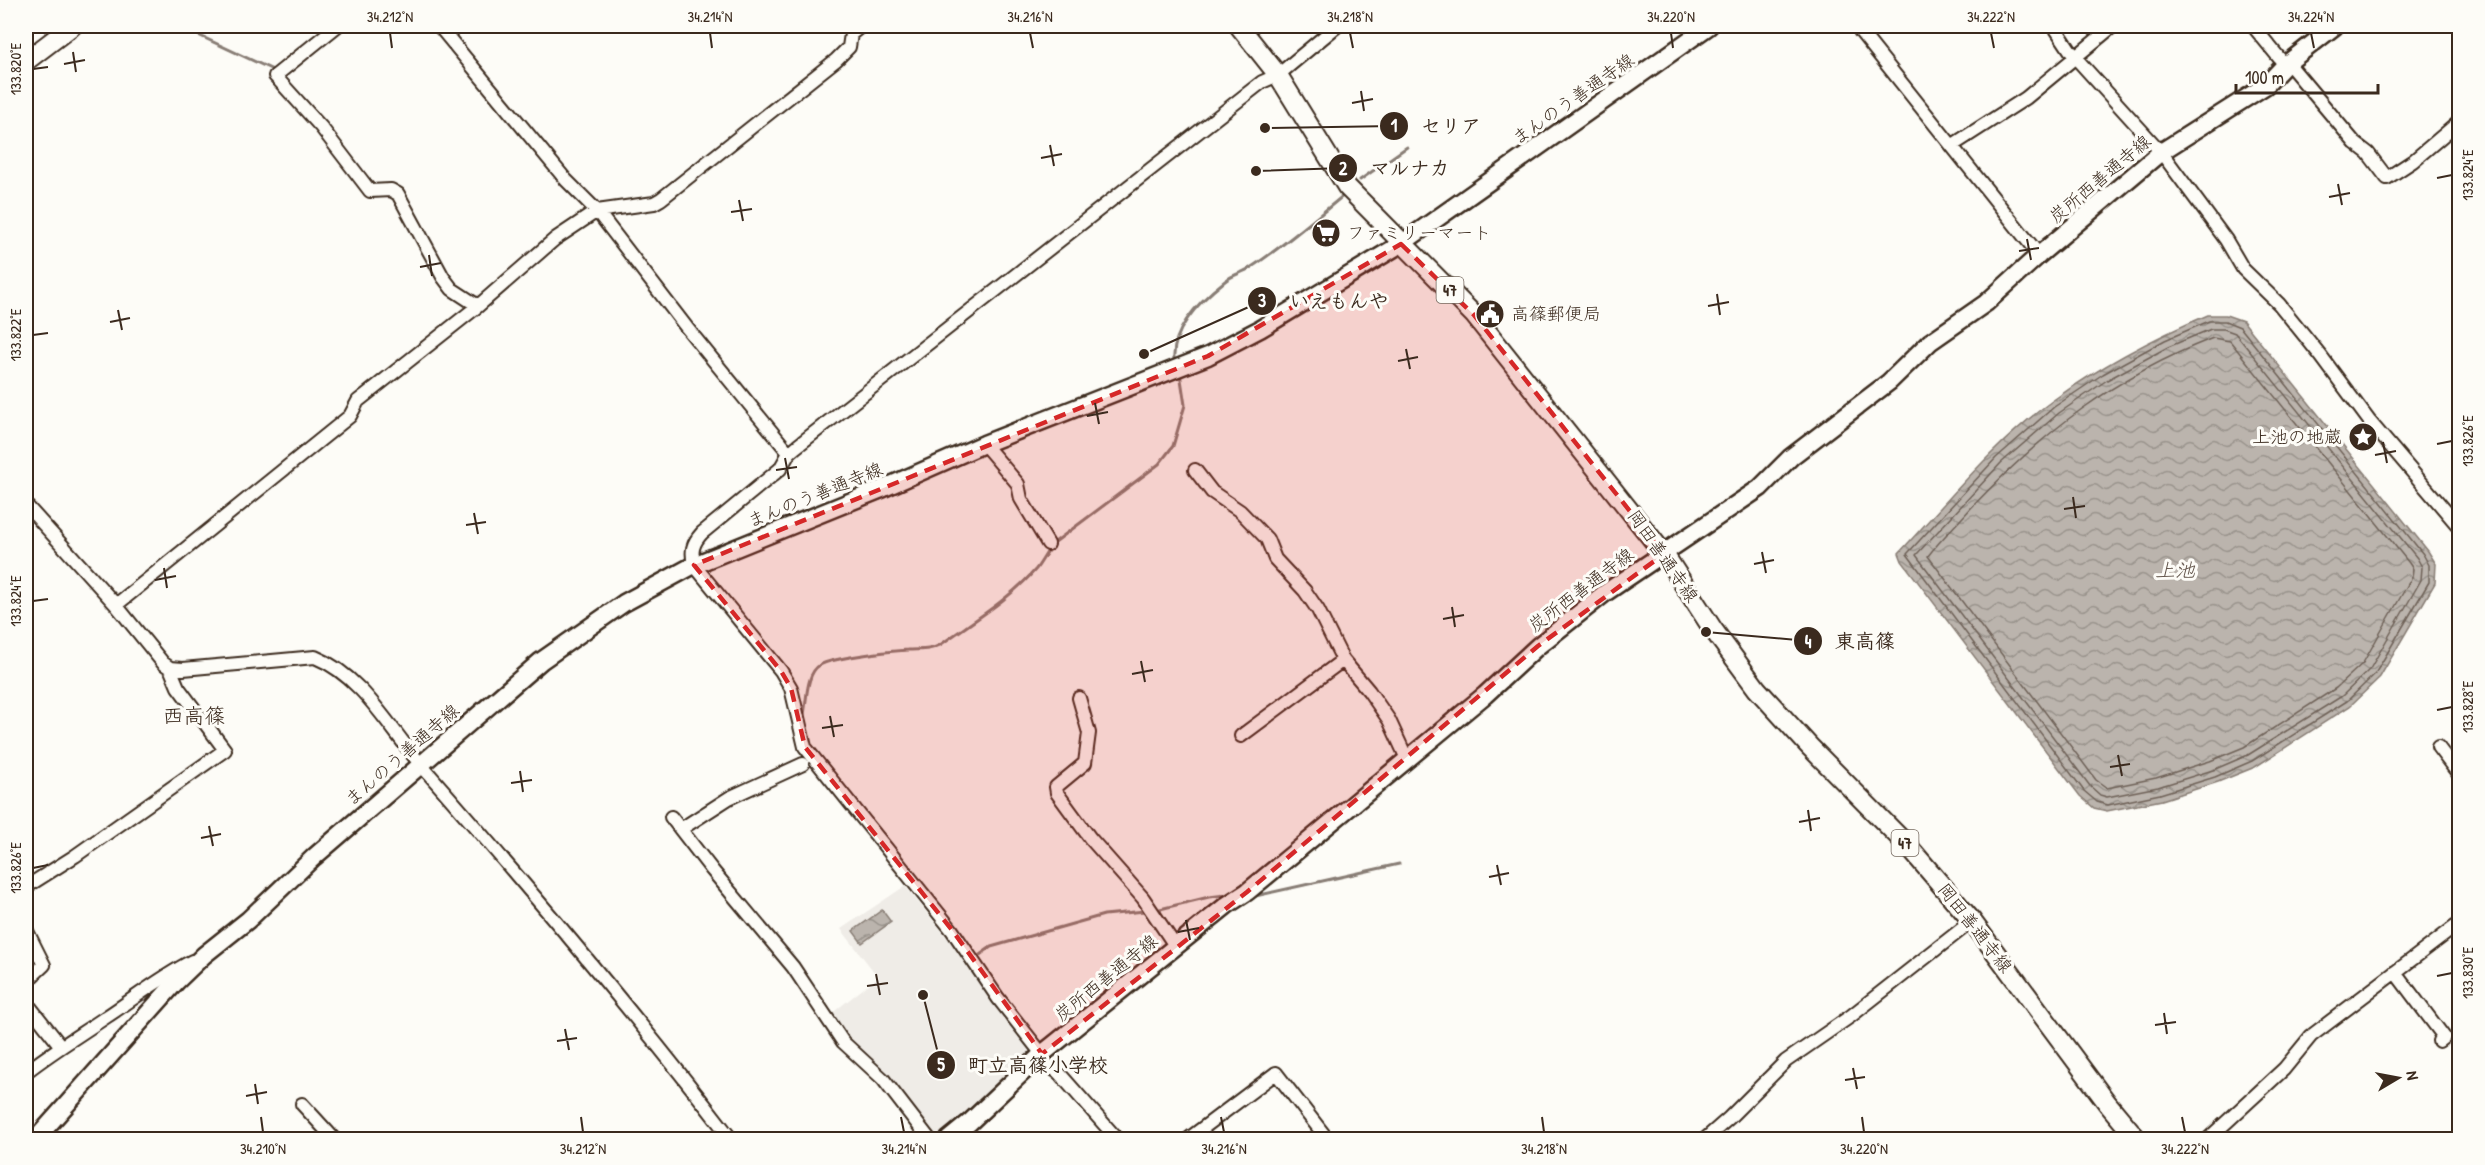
<svg xmlns="http://www.w3.org/2000/svg" width="2485" height="1165" viewBox="0 0 2485 1165" font-family="'Patrick Hand','Klee One',sans-serif">
<defs>
<pattern id="water-waves" width="16" height="10" patternUnits="userSpaceOnUse" patternTransform="scale(1.5)"><rect width="16" height="10" fill="#bbb4ad"/><path d="M0 5q4-4 8 0t8 0" fill="none" stroke="#99938c"/></pattern>
</defs>
<rect width="100%" height="100%" fill="#fdfcf7"/>
<filter id="ink" filterUnits="userSpaceOnUse"><feTurbulence type="fractalNoise" baseFrequency=".0167" numOctaves="2"/><feDisplacementMap in="SourceGraphic" scale="12" xChannelSelector="R" yChannelSelector="G"/><feConvolveMatrix kernelMatrix="1 2 1 2 8 2 1 2 1" color-interpolation-filters="sRGB"/></filter>
<g filter="url(#ink)">
<path fill="#efece7" d="M905 886 966 961 1034 1056 938 1139H933L846 1038 831 1014 878 977 841 929Z"/>
<path fill="url(#water-waves)" stroke="#887d74" stroke-width="1.5" d="M2208 315H2226L2243 321 2428 551 2436 564 2435 583 2380 677 2350 706 2255 767 2218 782 2162 800 2107 811 2094 808 2080 796 1902 561 1899 553C1948 501 1994 443 2052 401 2101 366 2153 338 2208 315Z
M882 910 891 922 862 943 853 931Z"/>
<g fill="none" stroke-linecap="round" stroke-linejoin="round">
<path stroke="#6e6157" stroke-width="1.5" d="M2209 321H2225L2240 327 2423 554 2429 565V582L2375 674 2347 701 2252 761 2215 777 2160 794 2108 805 2097 802 2084 791 1907 554 1996 458 2054 407 2103 374 2165 340Z
M2211 329H2224L2235 333 2417 558 2422 567 2421 580 2370 669 2342 696 2248 755 2213 770 2158 787 2107 797 2100 795 2090 786 1916 555 2001 463 2059 413 2107 380 2168 347Z
M2213 338 2230 341 2409 563 2413 569 2412 577 2363 663 2336 688 2244 747 2210 761 2156 778 2107 788 2096 780 1928 556C1941 539 1957 524 1971 508 2044 431 2114 377 2213 338Z"/>
<path stroke="#887d74" stroke-width="3" d="M179 26 275 71
M1360 180 1407 147
M1174 359C1172 327 1202 299 1225 281 1232 275 1242 273 1250 268 1280 249 1316 218 1344 195
M804 714C807 700 806 673 820 665 831 658 891 651 908 650 919 649 929 651 940 645 973 621 1009 600 1036 569 1043 560 1047 550 1055 542L1159 464 1173 446 1185 405 1180 373
M1251 897 1399 864
M1160 909 1209 897 1225 895
M977 957 991 947 1104 915 1145 911"/>
<g stroke="#3b2a1e" stroke-width="16">
<path id="minor" d="M337 26 275 76 321 127 370 191 391 190 398 194 443 277 452 289 478 306
M439 26 566 180 597 211 687 328 789 453
M1856 26 2039 255
M2054 26 2074 56 2161 152 2226 240 2243 269 2279 304 2321 356 2370 422 2460 528
M2253 26 2285 65
M2458 26 2460 28
M2288 63 2355 143 2368 153 2387 178 2413 161 2460 121
M1953 145 2026 98 2113 26
M984 444 1018 484 1021 499 1048 544
M1195 470 1212 492 1240 511 1267 539 1275 559 1305 591 1318 610 1343 660 1369 691 1389 720 1407 759
M26 505 116 605 163 663 170 668 183 669 315 657C362 676 390 729 422 766 529 888 633 1011 732 1140
M116 605 350 416 358 401 478 306 555 239 597 211 654 203 661 199 836 60 849 47 851 34 861 26
M1079 698 1089 733 1085 763 1056 787 1057 793 1090 838 1143 898 1176 947
M1241 736 1343 660
M2438 747 2460 776
M671 817 712 870 793 967 843 1042 883 1079 930 1140
M681 829 729 798 803 764
M26 887 75 856 225 750 178 687 170 668
M26 929 44 965 26 982
M2395 972 2444 1037 2439 1041
M26 1002 60 1045
M1042 1054 998 998 952 930 805 747 791 688 781 671 694 565C691 551 692 544 702 533L780 469 789 453 796 447 1262 82 1278 75 1337 26
M1047 1064 1059 1073 1118 1140
M26 1072C53 1051 78 1036 106 1017 135 998 161 977 192 961
M302 1104 335 1140
M1187 1140 1276 1073 1328 1140
M1704 1140 1729 1118 1786 1061 1851 1016 1972 921
M2207 1140 2284 1069 2311 1036 2460 923"/>
</g>
<g stroke="#3b2a1e" stroke-width="21">
<path id="secondary" d="M35 1140 176 982 204 955 248 920 314 857 541 661 624 603 694 565 884 488 984 444 1208 356 1260 329 1401 244 1709 26
M948 1140 970 1122 1042 1054 1227 905 1247 892 1485 695 1538 646 1605 593 1760 488 1791 457 1889 382 1930 342 1986 303 2039 255 2161 152 2265 86 2285 65 2335 26"/>
</g>
<g stroke="#3b2a1e" stroke-width="22">
<path id="primary" d="M1239 26 1278 75 1347 187 1474 315 1664 554 1712 628 1757 689 1810 747 1908 846 1972 921 2108 1104 2138 1140
M26 61 72 26"/>
</g>
<use href="#minor" stroke="#fdfcf7" stroke-width="12"/>
<use href="#secondary" stroke="#fdfcf7" stroke-width="16"/>
<use href="#primary" stroke="#fdfcf7" stroke-width="18"/>
</g>
</g>
<path fill="#d62828" fill-opacity="0.2" stroke="#d62828" stroke-width="4.5" stroke-dasharray="12 8" stroke-linejoin="round" d="M1401 244 1474 315 1664 554 1538 646 1247 892 1042 1054 952 930 805 747 791 688 781 671 694 565 1208 356Z"/>
<path fill="none" stroke="#3b2a1e" stroke-width="2" d="M390 33 392 48M710 33 712 48M1030 33 1033 48M1350 33 1353 48M1671 33 1673 48M1991 33 1994 48M2311 33 2314 48M73 52 76 72M64 64 85 60M33 69 48 67M1361 91 1364 111M1352 103 1373 99M1050 145 1054 166M1041 158 1062 154M2437 178 2452 175M2338 184 2342 205M2329 197 2350 193M739 200 743 221M731 212 752 209M2027 239 2031 260M2019 251 2039 248M429 255 432 276M420 267 441 263M1717 294 1720 315M1708 306 1729 302M118 310 122 330M110 322 130 318M33 335 48 333M1406 349 1410 369M1398 361 1418 357M1095 403 1099 424M1087 416 1108 412M2383 442 2387 463M2437 444 2452 441M2375 455 2396 451M785 458 789 479M776 470 797 467M2073 497 2076 518M2064 509 2085 506M474 513 478 534M466 525 486 522M1762 552 1766 573M1754 564 1774 560M164 568 167 588M155 580 176 576M33 601 48 599M1452 607 1455 627M1443 619 1464 615M1141 661 1145 682M1132 674 1153 670M2437 710 2452 707M830 716 834 737M822 728 843 725M2118 755 2122 776M2110 767 2130 764M520 771 523 792M511 783 532 780M1808 810 1811 831M1799 822 1820 818M209 826 213 846M201 838 221 834M1497 865 1501 885M33 868 48 865M1489 877 1509 873M1186 920 1190 940M1178 932 1199 928M876 974 880 995M2437 976 2452 973M867 986 888 983M2164 1013 2167 1034M2155 1025 2176 1022M565 1029 569 1050M557 1041 577 1038M1853 1068 1857 1089M1845 1080 1865 1077M255 1084 258 1104M246 1096 267 1092M261 1117 263 1132M581 1117 583 1132M901 1117 904 1132M1221 1117 1224 1132M1542 1117 1544 1132M1862 1117 1864 1132M2182 1117 2185 1132"/>
<defs>
<g id="supermarket-disc" transform="scale(1.5)"><circle r="9.5" fill="#3b2a1e" stroke="#fdfcf7"/><path d="M-6-5.5h2.5l.6 2H6L4.5 2H-2.5L-4.4-4H-6ZM-1.5 3.2a1.3 1.3 0 1 0 .1 0ZM3 3.2a1.3 1.3 0 1 0 .1 0Z" fill="#fff"/></g>
<g id="civic-disc" transform="scale(1.5)"><circle r="9.5" fill="#3b2a1e" stroke="#fdfcf7"/><path d="M-.6-6.5H3V-4.5H.6V-3L4-1V1h2V6H-6V1h2V-1L-.6-3ZM-1.2 2.5V6h2.4V2.5Z" fill="#fff"/></g>
<g id="sight-disc" transform="scale(1.5)"><circle r="9.5" fill="#3b2a1e" stroke="#fdfcf7"/><path d="M0-6L1.8-2.2L6-1.7L2.9 1.2L3.7 5.4L0 3.3L-3.7 5.4L-2.9 1.2L-6-1.7L-1.8-2.2Z" fill="#fff"/></g>
</defs>
<g fill-rule="evenodd">
<use href="#supermarket-disc" x="1326" y="233"/>
<use href="#civic-disc" x="1490" y="314"/>
<use href="#sight-disc" x="2363" y="437"/>
</g>
<g text-anchor="middle" stroke-width="6" stroke-linejoin="round" paint-order="stroke">
<g fill="#fdfcf7" stroke="#75695f" stroke-width="1.5">
<rect x="1436.5" y="277" width="27" height="26" rx="4.5"/>
<rect x="1891.5" y="830" width="27" height="26" rx="4.5"/>
</g>
<g font-size="16" font-weight="bold" fill="#3b2a1e">
<text x="1450" y="296">47</text>
<text x="1905" y="849">47</text>
</g>
<g font-size="18" fill="#3b2a1e" stroke="#fdfcf7">
<text transform="translate(1573 99) rotate(-35)" y="6">まんのう善通寺線</text>
<text transform="translate(2100 179) rotate(-40)" y="6">炭所西善通寺線</text>
<text transform="translate(815 495) rotate(-22)" y="6">まんのう善通寺線</text>
<text transform="translate(1663 556) rotate(55)" y="6">岡田善通寺線</text>
<text transform="translate(1581 590) rotate(-37)" y="6">炭所西善通寺線</text>
<text transform="translate(402 755) rotate(-41)" y="6">まんのう善通寺線</text>
<text transform="translate(1975 928) rotate(52)" y="6">岡田善通寺線</text>
<text transform="translate(1106 978) rotate(-39)" y="6">炭所西善通寺線</text>
</g>
<g font-size="18" fill="#3b2a1e" stroke="#fdfcf7" text-anchor="start">
<text x="1347" y="239">ファミリーマート</text>
<text x="1511" y="320">高篠郵便局</text>
<text x="2342" y="443" text-anchor="end">上池の地蔵</text>
</g>
<g font-size="20" font-style="italic" fill="#615349" stroke="#fdfcf7">
<text x="2175" y="577">上池</text>
</g>
<g font-size="21" fill="#3b2a1e" stroke="#fdfcf7">
<text x="194" y="723">西高篠</text>
</g>
</g>
<path fill="none" stroke="#3b2a1e" stroke-width="2" d="M1265 128L1394 126M1256 171L1343 168M1144 354L1262 301M1706 632L1808 641M923 995L941 1065"/>
<g fill="#3b2a1e" stroke="#fdfcf7" stroke-width="2">
<circle cx="1265" cy="128" r="6"/>
<circle cx="1256" cy="171" r="6"/>
<circle cx="1144" cy="354" r="6"/>
<circle cx="1706" cy="632" r="6"/>
<circle cx="923" cy="995" r="6"/>
<circle cx="1394" cy="126" r="15"/>
<circle cx="1343" cy="168" r="15"/>
<circle cx="1262" cy="301" r="15"/>
<circle cx="1808" cy="641" r="15"/>
<circle cx="941" cy="1065" r="15"/>
</g>
<g font-size="18" text-anchor="middle" font-weight="bold" fill="#fff">
<text x="1394" y="132">1</text>
<text x="1343" y="175">2</text>
<text x="1262" y="307">3</text>
<text x="1808" y="648">4</text>
<text x="941" y="1071">5</text>
</g>
<g font-size="20" text-anchor="middle" font-weight="bold" fill="#3b2a1e" stroke="#fdfcf7" stroke-width="6" stroke-linejoin="round" paint-order="stroke">
<text x="1451" y="133">セリア</text>
<text x="1410" y="175">マルナカ</text>
<text x="1339" y="308">いえもんや</text>
<text x="1865" y="648">東高篠</text>
<text x="1038" y="1072">町立高篠小学校</text>
</g>
<rect width="2485" height="1165" fill="none" stroke="#fdfcf7" stroke-width="66"/>
<g transform="translate(2398 1078) rotate(80)" stroke="#fdfcf7" stroke-width="4.5" paint-order="stroke">
<path d="M0-4.5L10 22L0 15L-10 22Z" fill="#3b2a1e"/>
<text y="-9" font-size="16" font-weight="bold" text-anchor="middle" fill="#3b2a1e">N</text>
</g>
<path d="M2236 84v9h142v-9" fill="none" stroke="#3b2a1e" stroke-width="3"/>
<text x="2245" y="84" font-size="18" fill="#3b2a1e" stroke="#fdfcf7" stroke-width="4.5" paint-order="stroke">100 m</text>
<rect x="33" y="33" width="2419" height="1099" fill="none" stroke="#3b2a1e" stroke-width="2"/>
<g font-size="15" text-anchor="middle" fill="#3b2a1e">
<text x="390" y="22">34.212°N</text>
<text x="710" y="22">34.214°N</text>
<text x="1030" y="22">34.216°N</text>
<text x="1350" y="22">34.218°N</text>
<text x="1671" y="22">34.220°N</text>
<text x="1991" y="22">34.222°N</text>
<text x="2311" y="22">34.224°N</text>
<text transform="translate(16 69) rotate(-90)" y="5">133.820°E</text>
<text transform="translate(2468 175) rotate(-90)" y="5">133.824°E</text>
<text transform="translate(16 335) rotate(-90)" y="5">133.822°E</text>
<text transform="translate(2468 441) rotate(-90)" y="5">133.826°E</text>
<text transform="translate(16 601) rotate(-90)" y="5">133.824°E</text>
<text transform="translate(2468 707) rotate(-90)" y="5">133.828°E</text>
<text transform="translate(16 868) rotate(-90)" y="5">133.826°E</text>
<text transform="translate(2468 973) rotate(-90)" y="5">133.830°E</text>
<text x="263" y="1154">34.210°N</text>
<text x="583" y="1154">34.212°N</text>
<text x="904" y="1154">34.214°N</text>
<text x="1224" y="1154">34.216°N</text>
<text x="1544" y="1154">34.218°N</text>
<text x="1864" y="1154">34.220°N</text>
<text x="2185" y="1154">34.222°N</text>
</g>
</svg>
